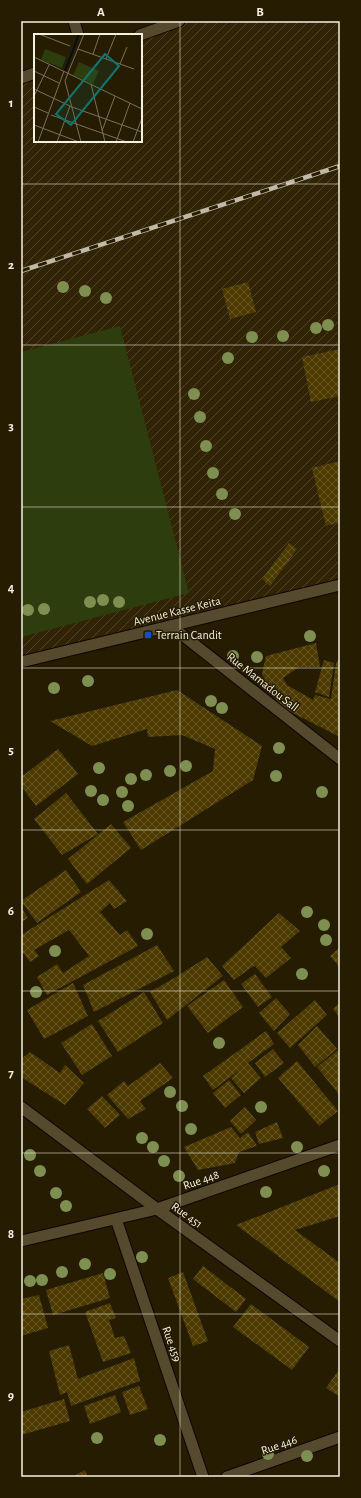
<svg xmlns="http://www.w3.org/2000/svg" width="361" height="1498" viewBox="0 0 361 1498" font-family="'Alegreya Sans',sans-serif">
<defs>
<pattern id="industrial-furrows" width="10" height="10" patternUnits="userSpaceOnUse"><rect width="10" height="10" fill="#312404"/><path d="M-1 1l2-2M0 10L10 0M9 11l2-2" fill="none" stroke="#4f4428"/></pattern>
<pattern id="building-cross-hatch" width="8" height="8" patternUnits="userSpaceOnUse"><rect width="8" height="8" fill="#4c3a01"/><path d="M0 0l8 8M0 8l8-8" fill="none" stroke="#665726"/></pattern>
</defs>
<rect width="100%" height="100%" fill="#261c01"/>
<path fill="url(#industrial-furrows)" d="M186 21H340V580L21 658V82L35 77V141H141V38Z"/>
<path fill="#2d3d0d" d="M120 326 189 593 21 637V352Z"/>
<path fill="url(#building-cross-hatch)" d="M248 282 256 312 230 319 222 289Z
M340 349V396L311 402 302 357Z
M340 461V522L326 526 312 468Z
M289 543 297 549 270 586 262 579Z
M316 643 320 667H299L283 678 287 685 313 700 315 695 331 699 336 664 340 656V737L283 708 271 693 262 674 266 656Z
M324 660 334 663 329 697 315 692Z
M177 690 262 746 253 780 141 850 123 822 213 771 215 749 182 735 148 737 147 729 92 746 50 721Z
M58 749 78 774 36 806 21 786V777Z
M66 793 98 834 62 855 34 819Z
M111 824 131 848 87 884 68 859Z
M66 870 81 892 37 923 21 901Z
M109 880 127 901 114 909 110 903 100 912 120 935 127 930 138 946 47 995 37 977 57 964 63 973 89 956 69 930 34 950 39 956 30 962 21 950V935Z
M21 907 28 918 21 922Z
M279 913 300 931 281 947 291 958 266 978 255 966 252 967 234 980 222 966Z
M157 945 174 971 94 1012 83 985Z
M340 947V968L330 956Z
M207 957 223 976 167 1020 150 992 176 977Z
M255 974 272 997 258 1007 241 984Z
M224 980 243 1007 208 1033 187 1006Z
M73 983 88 1016 44 1039 27 1010Z
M144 992 163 1023 118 1052 98 1021Z
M276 998 290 1014 274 1031 259 1013Z
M315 1000 327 1015 290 1048 277 1033Z
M340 1002V1018L333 1009Z
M92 1024 112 1056 82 1075 61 1043Z
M317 1026 337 1049 315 1067 298 1045Z
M266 1031 274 1044 248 1063 261 1078 244 1093 231 1078 241 1069 213 1090 203 1076Z
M273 1049 284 1063 265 1077 255 1063Z
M338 1050 340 1053V1096L317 1067Z
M30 1052 60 1073 65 1065 84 1083 65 1105 21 1077V1059Z
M297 1061 338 1111 319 1126 278 1078Z
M160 1063 173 1078 140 1101 146 1109 128 1119 107 1095 124 1081 128 1086Z
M229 1080 241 1095 225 1108 213 1093Z
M102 1096 120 1115 105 1128 87 1109Z
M245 1107 256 1120 241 1134 230 1121Z
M277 1122 283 1138 259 1144 255 1132Z
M231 1127 240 1138 248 1132 257 1146 239 1152 235 1163 198 1170 184 1147Z
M340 1184V1216L295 1230 340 1263V1302L236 1225Z
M203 1266 246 1299 236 1312 193 1279Z
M183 1272 208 1341 193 1346 168 1278Z
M103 1273 110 1298 53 1315 46 1290Z
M39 1295 48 1328 21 1336V1299Z
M110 1303 116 1318 109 1320 115 1338 124 1336 131 1353 103 1362 85 1312Z
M251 1304 309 1347 292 1370 233 1327Z
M69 1345 78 1379 134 1358 140 1381 71 1406 67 1392 60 1395 49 1351Z
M338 1371 340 1373V1397L326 1388Z
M139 1386 148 1409 130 1415 122 1392Z
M115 1395 121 1412 90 1424 84 1406Z
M64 1399 70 1421 21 1435V1412Z
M85 1470 88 1477H72Z"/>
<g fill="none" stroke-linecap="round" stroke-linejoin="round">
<g stroke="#0f0600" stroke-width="13">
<path id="minor" d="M74 21 78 35
M140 35 179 21
M21 78 35 73
M171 626 340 759
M116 1219 203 1477
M21 1241 157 1209 340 1145
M227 1477 340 1437"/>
</g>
<g stroke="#0f0600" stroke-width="13">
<path id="tertiary" d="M21 1107 157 1209 340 1341"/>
</g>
<g stroke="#0f0600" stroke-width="13">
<path id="secondary" d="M21 662 340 585"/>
</g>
<use href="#minor" stroke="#554a2d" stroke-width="11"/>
<use href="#tertiary" stroke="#554a2d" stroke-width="11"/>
<use href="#secondary" stroke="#554a2d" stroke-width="11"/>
<g stroke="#c0b9a5" stroke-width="4.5">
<path id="rail" d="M21 271 340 166"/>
</g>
<use href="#rail" stroke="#261c01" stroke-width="3" stroke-dasharray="9" stroke-linecap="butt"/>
</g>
<g fill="#7f8e51">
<circle cx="63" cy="287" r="6"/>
<circle cx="85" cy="291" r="6"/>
<circle cx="106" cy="298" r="6"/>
<circle cx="328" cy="325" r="6"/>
<circle cx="316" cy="328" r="6"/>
<circle cx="283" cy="336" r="6"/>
<circle cx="252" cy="337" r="6"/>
<circle cx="228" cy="358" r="6"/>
<circle cx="194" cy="394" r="6"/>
<circle cx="200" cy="417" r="6"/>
<circle cx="206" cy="446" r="6"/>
<circle cx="213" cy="473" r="6"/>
<circle cx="222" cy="494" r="6"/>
<circle cx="235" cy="514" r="6"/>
<circle cx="103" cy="600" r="6"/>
<circle cx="90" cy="602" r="6"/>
<circle cx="119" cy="602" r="6"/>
<circle cx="44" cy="609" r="6"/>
<circle cx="28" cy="610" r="6"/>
<circle cx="310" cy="636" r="6"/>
<circle cx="233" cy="656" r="6"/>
<circle cx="257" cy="657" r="6"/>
<circle cx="88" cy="681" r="6"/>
<circle cx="54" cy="688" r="6"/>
<circle cx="211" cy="701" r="6"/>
<circle cx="222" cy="708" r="6"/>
<circle cx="279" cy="748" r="6"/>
<circle cx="186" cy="766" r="6"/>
<circle cx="99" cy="768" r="6"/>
<circle cx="170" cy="771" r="6"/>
<circle cx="146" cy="775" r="6"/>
<circle cx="276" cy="776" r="6"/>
<circle cx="131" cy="779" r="6"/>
<circle cx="91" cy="791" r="6"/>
<circle cx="122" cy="792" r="6"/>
<circle cx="322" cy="792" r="6"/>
<circle cx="103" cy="800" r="6"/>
<circle cx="128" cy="806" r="6"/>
<circle cx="307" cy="912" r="6"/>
<circle cx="324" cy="925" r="6"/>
<circle cx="147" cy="934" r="6"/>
<circle cx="326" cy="940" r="6"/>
<circle cx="55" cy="951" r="6"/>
<circle cx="302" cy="974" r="6"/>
<circle cx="36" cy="992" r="6"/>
<circle cx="219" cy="1043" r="6"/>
<circle cx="170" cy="1092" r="6"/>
<circle cx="182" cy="1106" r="6"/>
<circle cx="261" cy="1107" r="6"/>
<circle cx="191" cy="1129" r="6"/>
<circle cx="142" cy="1138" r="6"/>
<circle cx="153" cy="1147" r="6"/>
<circle cx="297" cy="1147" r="6"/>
<circle cx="30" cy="1155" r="6"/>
<circle cx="164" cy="1161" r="6"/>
<circle cx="40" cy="1171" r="6"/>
<circle cx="324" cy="1171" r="6"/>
<circle cx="179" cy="1176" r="6"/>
<circle cx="266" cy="1192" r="6"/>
<circle cx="56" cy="1193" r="6"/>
<circle cx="66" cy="1206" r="6"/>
<circle cx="142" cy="1257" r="6"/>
<circle cx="85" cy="1264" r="6"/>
<circle cx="62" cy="1272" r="6"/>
<circle cx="110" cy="1274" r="6"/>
<circle cx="42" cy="1280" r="6"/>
<circle cx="30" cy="1281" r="6"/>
<circle cx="97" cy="1438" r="6"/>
<circle cx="160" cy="1440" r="6"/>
<circle cx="268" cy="1454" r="6"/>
<circle cx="307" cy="1456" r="6"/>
</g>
<path fill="none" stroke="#f6f0df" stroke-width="1" stroke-opacity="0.55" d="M180 21V1477M21 184H340M21 345H340M21 507H340M21 668H340M21 830H340M21 991H340M21 1153H340M21 1314H340"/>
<rect fill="#1a4fb4" stroke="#261c01" stroke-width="1.5" x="144" y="631" width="8" height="8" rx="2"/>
<g text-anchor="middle" stroke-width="3" stroke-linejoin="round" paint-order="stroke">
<g font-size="12" fill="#f6f0df" stroke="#261c01">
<text transform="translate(177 611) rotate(-14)" y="4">Avenue Kasse Keita</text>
<text transform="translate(263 682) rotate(38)" y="4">Rue Mamadou Sall</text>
<text transform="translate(201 1180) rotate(-19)" y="4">Rue 448</text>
<text transform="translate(187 1215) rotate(36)" y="4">Rue 451</text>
<text transform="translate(172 1344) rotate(71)" y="4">Rue 459</text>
<text transform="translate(279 1445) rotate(-19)" y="4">Rue 446</text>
</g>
<g font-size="12" fill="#f6f0df" stroke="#261c01" text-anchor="start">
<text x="156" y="639">Terrain Candit</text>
</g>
</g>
<g transform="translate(34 34)">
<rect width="108" height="108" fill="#261c01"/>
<path d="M11 15 32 23 28 34 7 26ZM45 28 65 37 59 50 39 41Z" fill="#2d3d0d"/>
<path fill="none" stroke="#051012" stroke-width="2" d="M31 37 45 0"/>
<path fill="none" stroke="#79715a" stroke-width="1" d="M5 0 36 12M44 15 100 35M59 20 66 0M0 23 108 75M72 25 82 0M86 30 93 13M0 37 25 49M34 39 31 47 47 108M34 39 50 0M57 50 71 108M0 55 38 73 108 98M0 62 15 31M0 73 14 79M17 81 93 108M0 91 45 108M68 97 81 62M4 108 30 37M23 108 36 72M82 108 96 69M99 108 108 84"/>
<path fill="#0f766e" fill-opacity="0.15" stroke="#0f766e" stroke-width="2" d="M71 20 85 32 37 91 22 80Z"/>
<rect width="108" height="108" fill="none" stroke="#f6f0df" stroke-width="2"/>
</g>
<rect width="361" height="1498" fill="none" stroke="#261c01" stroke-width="44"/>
<rect x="22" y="22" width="317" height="1454" fill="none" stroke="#f6f0df" stroke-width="1.5"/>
<g font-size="13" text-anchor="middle" font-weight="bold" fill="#f6f0df">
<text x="101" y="16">A</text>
<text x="260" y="16">B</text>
<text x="11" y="107">1</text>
<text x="11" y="269">2</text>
<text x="11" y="430">3</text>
<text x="11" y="592">4</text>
<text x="11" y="754">5</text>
<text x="11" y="915">6</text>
<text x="11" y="1077">7</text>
<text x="11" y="1238">8</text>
<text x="11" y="1400">9</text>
</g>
</svg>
